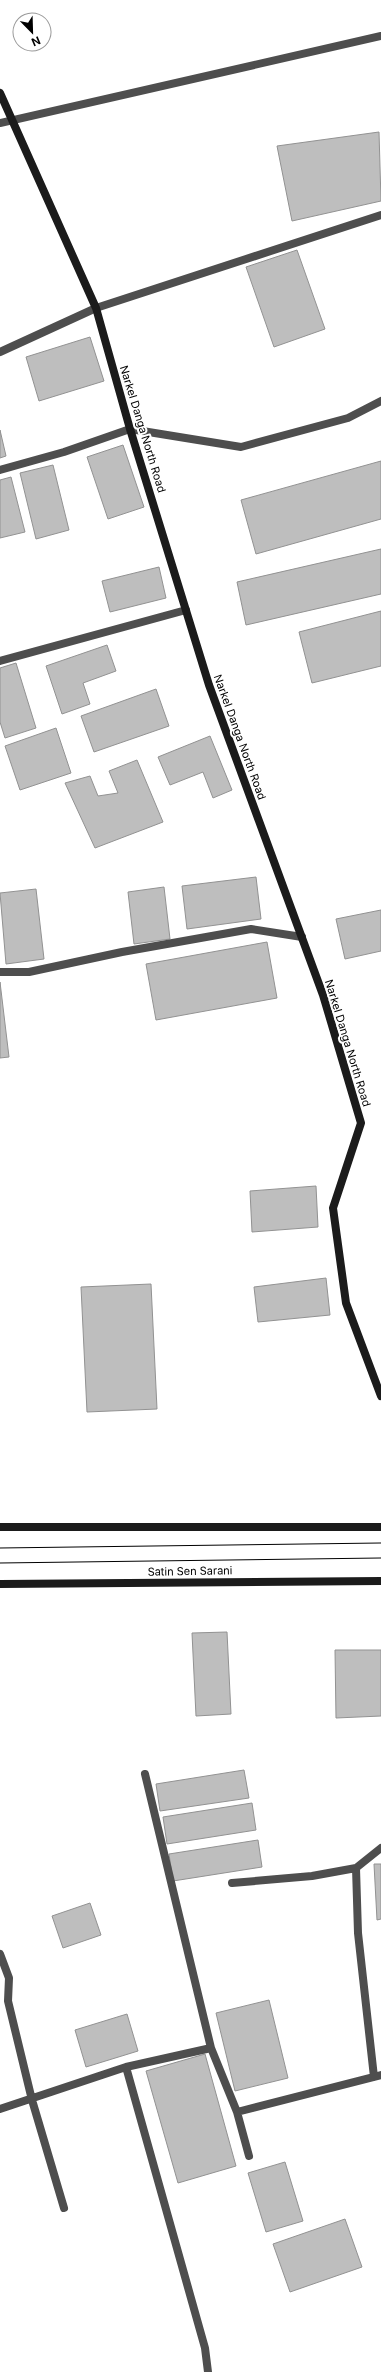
<svg xmlns="http://www.w3.org/2000/svg" width="381" height="2372" viewBox="0 0 381 2372" font-family="Inter,sans-serif">
<rect width="100%" height="100%" fill="#fff"/>
<path fill="#bebebe" stroke="#929292" d="M379 132 381 201 292 221 277 146Z
M297 250 325 329 274 347 246 267Z
M90 337 104 381 39 401 26 357Z
M0 430 6 456 0 458Z
M123 445 144 507 108 519 87 457Z
M381 461V519L256 554 241 500Z
M53 465 69 530 36 539 20 473Z
M11 477 25 532 0 538V480Z
M381 549V594L246 625 237 582Z
M159 567 166 598 110 612 102 581Z
M381 611V666L312 683 299 632Z
M107 645 116 671 83 683 90 704 62 714 46 666Z
M16 663 36 728 5 738 0 722V668Z
M156 689 169 726 94 752 81 716Z
M56 728 71 773 20 790 5 746Z
M210 736 232 790 213 798 203 772 170 785 158 757Z
M137 760 163 822 95 848 65 783 90 776 98 796 118 793 109 771Z
M256 877 261 919 187 929 182 886Z
M164 887 170 939 134 944 128 892Z
M36 889 44 959 6 964 0 893Z
M381 910V951L345 959 336 919Z
M267 942 277 998 156 1020 146 964Z
M0 982 9 1057 0 1058Z
M316 1186 318 1227 252 1232 250 1191Z
M326 1278 330 1315 258 1322 254 1287Z
M151 1284 157 1409 87 1412 81 1287Z
M227 1632 231 1714 196 1716 192 1633Z
M335 1650H381V1716L336 1718Z
M244 1770 249 1798 160 1811 156 1784Z
M252 1803 256 1830 167 1844 163 1817Z
M258 1840 262 1867 173 1881 169 1854Z
M374 1864H381V1919L377 1920Z
M90 1903 101 1935 63 1948 52 1916Z
M269 2000 288 2078 235 2091 216 2013Z
M127 2014 138 2051 86 2067 75 2030Z
M205 2054 236 2166 178 2183 146 2071Z
M285 2162 303 2221 266 2232 248 2173Z
M345 2219 362 2267 290 2292 273 2244Z"/>
<g fill="none" stroke-linecap="round" stroke-linejoin="round">
<path stroke="#4e4e4e" stroke-width="8" d="M0 123 381 36
M0 352 96 308 381 215
M130 429 241 447 348 418 381 401
M0 661 186 610
M0 972H29L122 952 251 929 302 937
M145 1774 211 2048 237 2112 249 2156
M356 1868 358 1933 374 2077
M232 1883 312 1876 356 1868 381 1848
M0 1954 9 1978 8 2001 32 2100 64 2208
M126 2067 205 2348 208 2372
M0 2109 126 2067 211 2048
M237 2112 381 2075"/>
<path stroke="#4e4e4e" stroke-width="8" d="M0 470 64 452 130 429"/>
<path stroke="#1b1b1b" stroke-width="8" d="M0 93 96 308 130 429 209 685 323 995 361 1123 333 1208 346 1303 381 1396
M0 1527H381
M0 1584 381 1581"/>
<path stroke="#000" stroke-width="1" d="M0 1548 381 1543
M0 1563 381 1558"/>
</g>
<g text-anchor="middle" stroke-width="4" stroke-linejoin="round" paint-order="stroke">
<g font-size="11" fill="#000" stroke="#fff">
<text transform="translate(143 429) rotate(73)" y="4">Narkel Danga North Road</text>
<text transform="translate(240 737) rotate(70)" y="4">Narkel Danga North Road</text>
<text transform="translate(348 1043) rotate(73)" y="4">Narkel Danga North Road</text>
<text transform="translate(190 1571) rotate(-1)" y="4">Satin Sen Sarani</text>
</g>
</g>
<g transform="translate(32 32) rotate(157)"><circle r="19" fill="#ffffff" stroke="#999999"/>
<path d="M0-3L7 15L0 10L-7 15Z" fill="#000000"/>
<text y="-6" font-size="11" font-weight="bold" text-anchor="middle" fill="#000000">N</text>
</g>
</svg>
